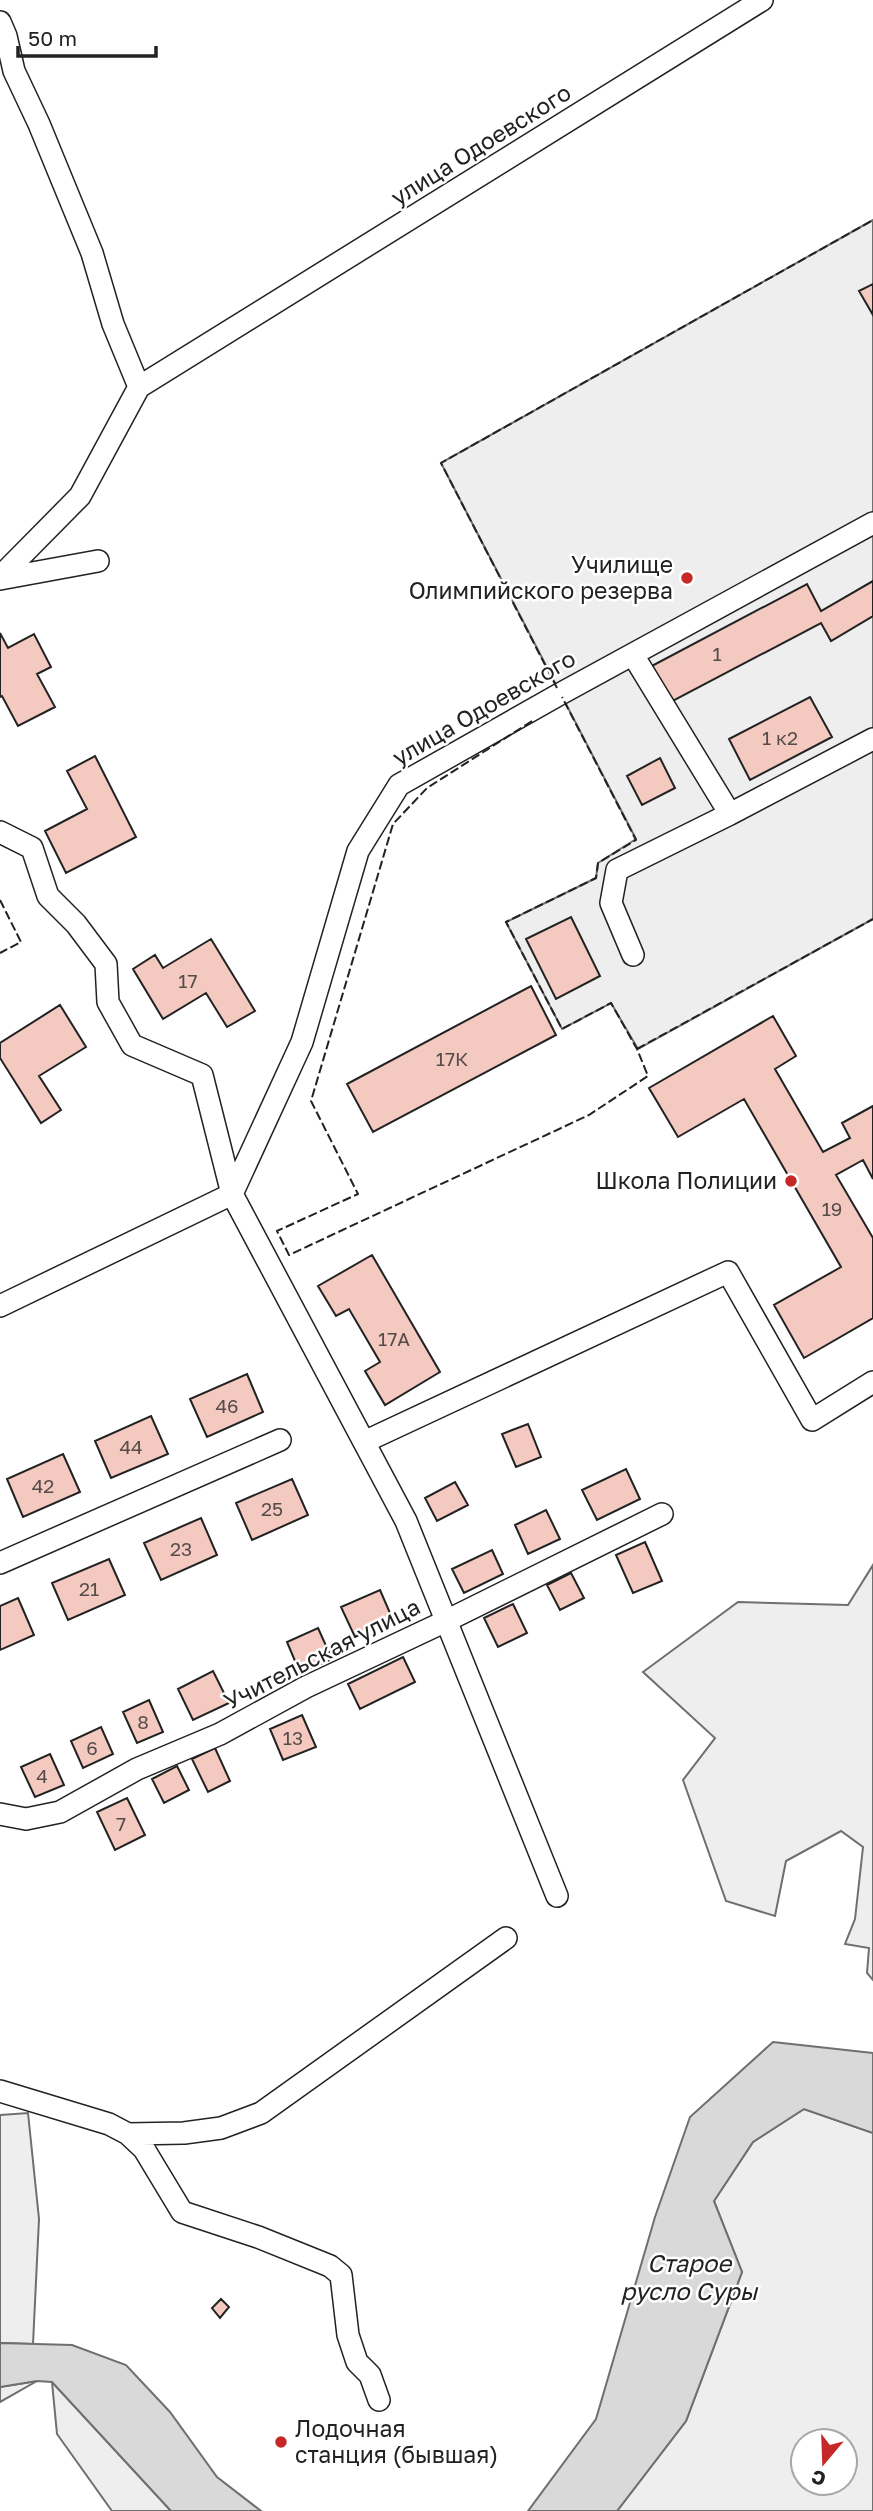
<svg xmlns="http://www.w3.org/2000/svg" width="873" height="2511" viewBox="0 0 873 2511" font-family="'Golos Text',sans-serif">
<rect width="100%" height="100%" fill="#fff"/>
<path fill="#eee" stroke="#6f6f6f" stroke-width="2" fill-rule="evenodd" d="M873 220V919L638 1049 611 1003 562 1029 506 922 596 878 598 863 636 839 441 463Z
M873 1565V1980L867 1973 869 1948 845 1944 855 1919 863 1847 841 1831 786 1861 775 1916 726 1901 683 1780 715 1738 643 1672 738 1602 848 1605Z
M804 2109 873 2133V2511H617L686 2421 742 2272 714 2201 753 2142ZM803 2441H845V2483H803Z
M28 2113 39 2219 33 2344 0 2343V2115Z
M37 2381 0 2402V2387Z
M52 2382 171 2511H112L57 2434Z"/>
<path fill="#d9d9d9" stroke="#6f6f6f" stroke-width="2" d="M773 2042 873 2053V2133L804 2109 753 2142 714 2201 742 2272 686 2421 617 2511H528L596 2419 655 2217 690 2117Z
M0 2343 72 2345 126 2365 170 2412 217 2477 261 2511H171L52 2382 37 2381 0 2387Z"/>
<path fill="#f3c9c0" stroke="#222" stroke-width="2" d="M873 284V315L859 291Z
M873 581V616L831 641 821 623 667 704 648 668 807 584 821 611Z
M0 633 8 648 34 634 51 667 37 674 55 707 18 726 2 696 0 697Z
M810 697 832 737 750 780 729 739Z
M95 756 136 837 66 873 45 831 87 809 67 771Z
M660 758 675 788 642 805 627 776Z
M571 917 600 976 556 999 526 939Z
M211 939 255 1011 227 1027 206 993 163 1019 133 969 155 955 163 968Z
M531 986 556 1035 373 1132 347 1084Z
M60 1005 86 1047 39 1076 61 1110 41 1123 0 1058V1043Z
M773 1016 796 1056 775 1069 823 1152 850 1138 842 1123 873 1106V1179L863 1160 836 1175 873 1238V1318L804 1358 774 1305 841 1267 744 1099 678 1137 649 1088Z
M372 1255 440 1372 385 1405 365 1371 380 1362 349 1309 336 1316 318 1286Z
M247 1374 263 1412 207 1437 190 1399Z
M151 1416 168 1454 111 1478 95 1441Z
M528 1424 541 1457 516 1467 502 1434Z
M63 1454 80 1492 23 1517 7 1479Z
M626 1469 640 1499 597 1520 582 1490Z
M292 1479 308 1515 252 1540 236 1503Z
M455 1482 468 1505 437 1521 425 1498Z
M546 1510 560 1539 528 1554 515 1525Z
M201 1518 217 1555 161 1580 144 1543Z
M645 1542 662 1581 633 1593 616 1555Z
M492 1550 503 1574 464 1593 452 1569Z
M109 1559 125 1595 68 1620 52 1583Z
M571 1573 584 1598 560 1610 547 1585Z
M380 1590 393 1620 355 1637 341 1607Z
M18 1598 34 1635 0 1650V1606Z
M513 1604 527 1633 498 1647 484 1618Z
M318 1628 332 1659 300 1673 287 1642Z
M403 1657 415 1682 360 1709 348 1684Z
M213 1671 229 1703 193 1720 178 1689Z
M149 1700 163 1732 137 1743 123 1712Z
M302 1715 316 1747 283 1760 270 1729Z
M101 1727 113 1754 83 1768 71 1741Z
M215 1748 230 1781 208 1792 192 1759Z
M50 1754 64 1785 35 1797 21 1767Z
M177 1766 189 1790 164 1803 152 1779Z
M127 1798 145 1835 115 1850 97 1812Z
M221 2299 229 2307 220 2318 212 2308Z"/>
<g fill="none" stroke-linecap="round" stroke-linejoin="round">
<g stroke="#222" stroke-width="24">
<path id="minor" d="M0 22 6 36 14 71 39 124 92 253 113 324 139 387
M0 577 80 496 139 387 762 0
M0 579 98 561
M633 655 730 814 873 739
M0 832 32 848 48 896 76 924 106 964 108 1002 132 1045 202 1075 232 1194 406 1521 557 1896
M633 955 611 903 617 870 730 814
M232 1194 302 1042 358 851 399 785 560 694 873 523
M0 1306 232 1194
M364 1442 728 1272 812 1420 873 1382
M0 1563 280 1440
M0 1814 26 1819 60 1812 137 1769 220 1734 306 1687 446 1621 662 1514
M0 2091 109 2124 128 2134 144 2149 182 2212 258 2237 330 2266 341 2275 348 2335 357 2362 370 2375 379 2400
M128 2134 184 2133 221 2128 261 2113 506 1938"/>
</g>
<use href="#minor" stroke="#fff" stroke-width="21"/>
<path stroke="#222" stroke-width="2" stroke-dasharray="9 3.5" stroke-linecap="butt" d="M557 688 441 463 873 220
M532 721 427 788 393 824 311 1101 358 1194 277 1231 289 1255 589 1115 648 1076 637 1049 611 1003 562 1029 506 922 596 878 598 863 636 840 562 697
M0 900 21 942 0 953
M637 1049 873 919"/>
</g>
<g fill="#c62828" stroke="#fff" stroke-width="2.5">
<circle cx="687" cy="578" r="7"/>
<circle cx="791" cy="1181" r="7"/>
<circle cx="281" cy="2442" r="7"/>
</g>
<g text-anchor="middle" stroke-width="5" stroke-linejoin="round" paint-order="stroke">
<g font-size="19" fill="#564c4a">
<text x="717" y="661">1</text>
<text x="780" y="745">1 к2</text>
<text x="188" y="988">17</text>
<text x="452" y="1066">17К</text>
<text x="832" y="1216">19</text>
<text x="394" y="1346">17А</text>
<text x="227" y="1413">46</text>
<text x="131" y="1454">44</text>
<text x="43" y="1493">42</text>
<text x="272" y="1516">25</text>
<text x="181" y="1556">23</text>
<text x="89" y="1596">21</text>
<text x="143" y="1729">8</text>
<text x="293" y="1745">13</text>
<text x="92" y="1755">6</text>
<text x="42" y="1783">4</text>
<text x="121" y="1831">7</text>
</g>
<g font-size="23" fill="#222" stroke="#fff">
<text transform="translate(481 145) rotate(-32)" y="8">улица Одоевского</text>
<text transform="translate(484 708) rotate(-30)" y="8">улица Одоевского</text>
<text transform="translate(322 1654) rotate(-27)" y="8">Учительская улица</text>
</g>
<g font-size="23" fill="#222" stroke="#fff" text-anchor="end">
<text x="673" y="573">Училище<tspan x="673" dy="26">Олимпийского резерва</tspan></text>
<text x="777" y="1189">Школа Полиции</text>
<text x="295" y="2437" text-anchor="start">Лодочная<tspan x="295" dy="26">станция (бывшая)</tspan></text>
</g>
<g font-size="24" font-style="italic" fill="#222" stroke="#fff">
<text x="689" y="2272">Старое<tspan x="689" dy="28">русло Суры</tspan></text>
</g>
</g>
<g transform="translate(824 2462) rotate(199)"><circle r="33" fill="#ffffff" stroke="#a7a7a7" stroke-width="2"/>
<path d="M0-5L12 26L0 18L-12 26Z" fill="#c62828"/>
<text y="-10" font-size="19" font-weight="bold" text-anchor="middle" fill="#222222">С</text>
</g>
<path d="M18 46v10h138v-10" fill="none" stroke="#222222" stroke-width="3.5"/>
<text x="28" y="46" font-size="21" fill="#222222" stroke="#ffffff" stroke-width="5" paint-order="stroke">50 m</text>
</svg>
